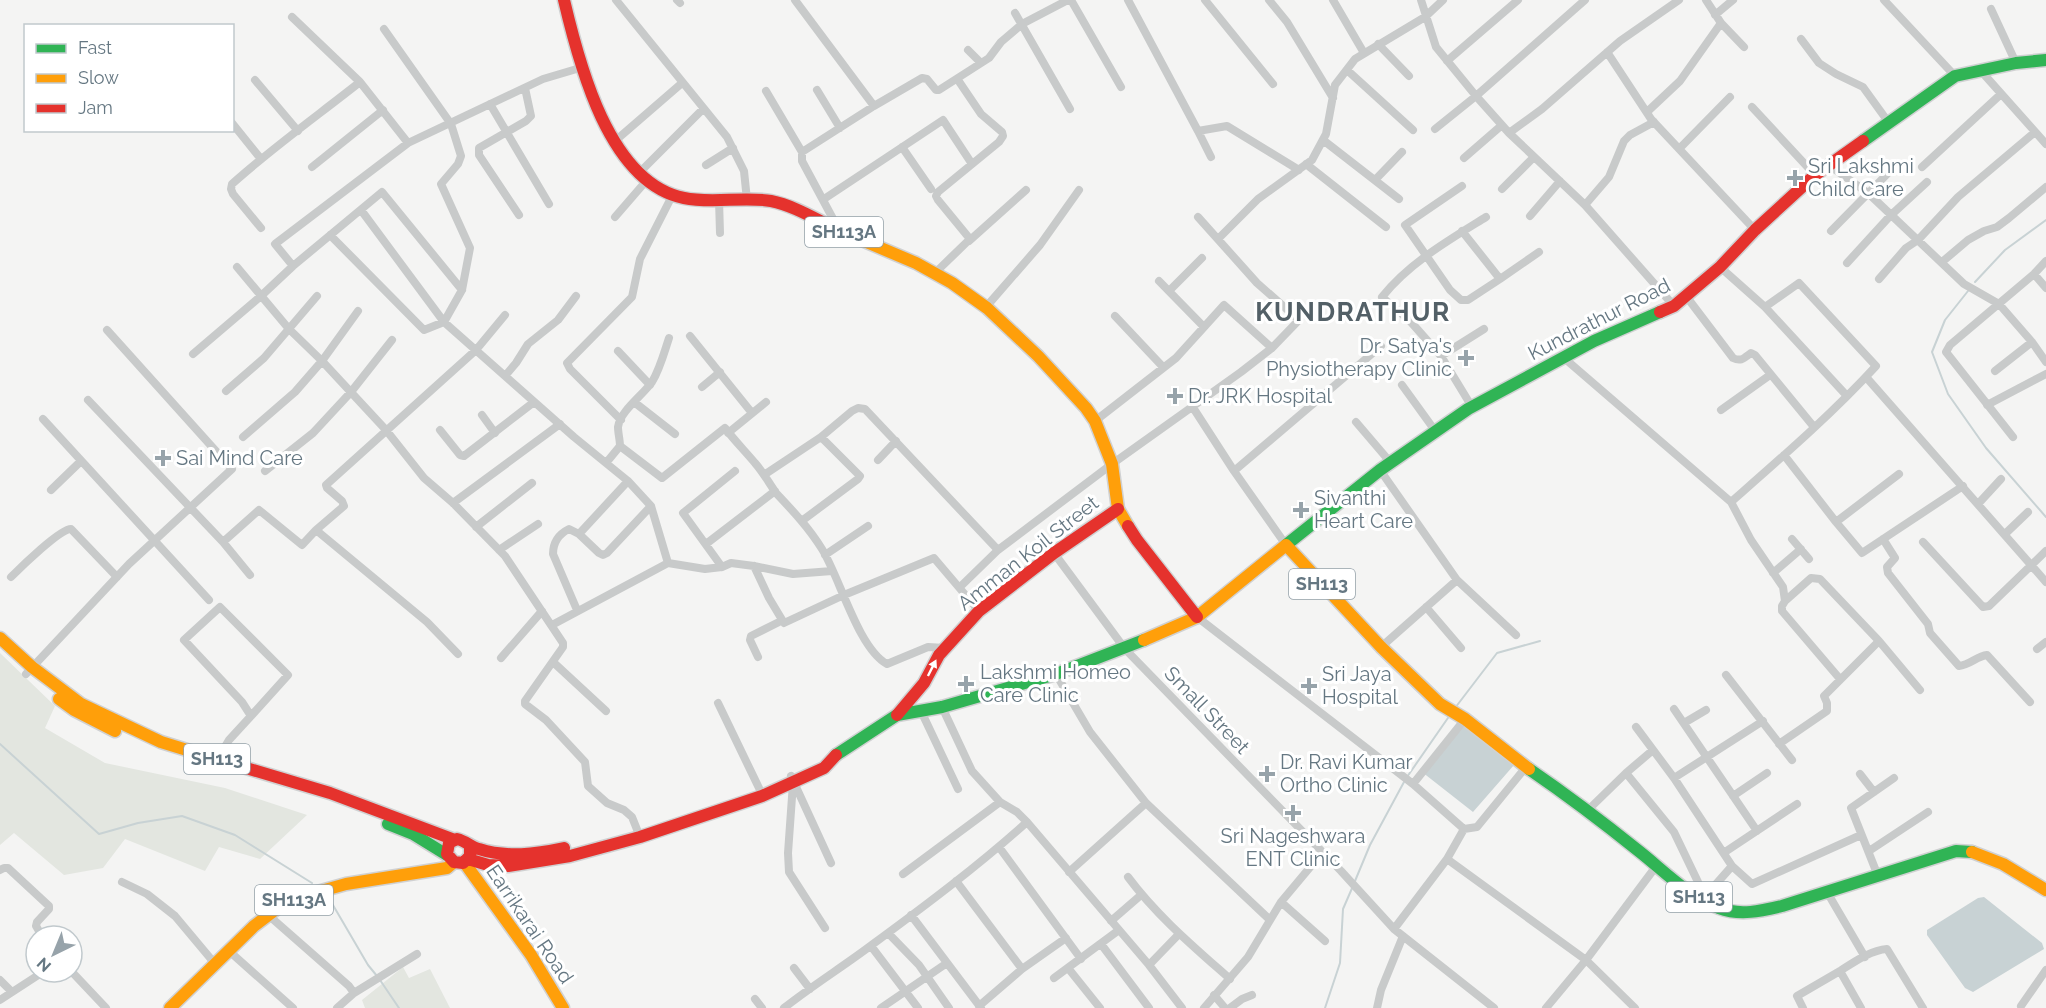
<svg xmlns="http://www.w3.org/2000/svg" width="2046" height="1008" viewBox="0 0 2046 1008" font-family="Raleway,sans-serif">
<rect width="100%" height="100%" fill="#f4f4f3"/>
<path fill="#e3e6e0" d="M0 653 55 706 45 728 105 763 225 788 307 815 260 859 219 847 205 871 125 839 103 868 64 875 14 833 0 845Z
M403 967 409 978 430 969 450 1008H365L362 1000Z"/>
<path fill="#c8d2d4" d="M1464 723 1514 765 1473 812 1422 772Z
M1984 897 2042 943 2044 949 1973 992 1965 988 1927 935V930L1978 898Z"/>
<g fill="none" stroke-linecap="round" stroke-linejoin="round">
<path stroke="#c8d2d4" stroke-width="2" d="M1975 282 2005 250 2046 220
M1968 291 1945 320 1932 352 1948 394 1986 448 2046 517
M1455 708 1497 653 1540 641
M0 744 99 834 138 823 182 816 235 835 312 883
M1407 777 1450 715
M1355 881 1370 845 1404 782
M330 900 368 965 377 976
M380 980 399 1008
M1325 1008 1340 963 1343 909 1353 886"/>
<g stroke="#d0d1d2" stroke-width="15">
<path id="fast" d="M1863 141 1955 76 2016 63 2046 60
M1286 545 1380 470 1468 409 1594 341 1660 312
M836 755 897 715 942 707 1056 674 1144 640
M1529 769C1567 795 1604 823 1640 852 1664 871 1689 897 1719 908 1740 916 1761 911 1782 906L1956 851 1972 852
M388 824 413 834 447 855"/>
</g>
<g stroke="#d0d1d2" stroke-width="15">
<path id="slow" d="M843 232 916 263 952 283 987 308 1038 356 1086 408 1095 421 1112 464 1118 509 1128 526
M0 638 32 667 81 704 161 742 216 759
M1144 640 1197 617 1286 545 1381 647 1440 704 1465 719 1529 769
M59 699 74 710 115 731
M1972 852 2003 864 2046 890
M464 862 531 955 563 1008
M170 1008 254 926 283 904 307 895 346 884 447 868 454 862"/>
</g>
<g stroke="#d0d1d2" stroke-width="15">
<path id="jam" d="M564 0C579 64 609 183 684 198 712 204 744 196 771 201 796 206 820 222 843 232
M1660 312 1674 306 1720 267 1755 230 1815 175 1863 141
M1128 526 1137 540 1197 617
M897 715 924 683 939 655 979 611 1054 553 1118 509
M216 759 330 793 455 840
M470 846V856L463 863 454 862 447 854 449 843 457 839C466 841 471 847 479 849 507 858 536 854 564 848
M468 859 488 865 508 866 570 856 640 837 762 796 824 768 836 755"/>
</g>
<path stroke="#c8caca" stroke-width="8" d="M616 0 727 137 744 171 747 200
M677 0 680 3
M795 0 874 106
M1071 0 1121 87
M1128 0 1198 131 1227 126 1299 170
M1205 0 1273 84
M1269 0 1287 22 1333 98
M1333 0 1364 53
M1421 0 1436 47 1476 96 1509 133 1585 205 1674 306
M1706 0 1721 23 1744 47
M1884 0 1955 76
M1991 9 2016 63
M1015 13 1070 109
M1715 15 1733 0
M292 17 360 82 408 143
M1801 39 1819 63 1836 74 1863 87 1889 123
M1378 44 1409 76
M968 50 981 63
M1607 52 1651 119 1755 230
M1447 61 1518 0
M1347 70 1413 130
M1981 71 2046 144
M255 80 298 131
M817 90 840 128
M766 91 802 152
M490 104 549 204
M1752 107 1815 175
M1647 112 1680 81 1721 23
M232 123 261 159
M1435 129 1476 96 1585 0
M1198 131 1211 157
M1509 133 1542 109 1620 41 1679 0
M1323 140 1399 199
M615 141 682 83
M902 147 931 189
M1679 149 1730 97
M1464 158 1502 125
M1306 164 1386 227
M706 165 733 148
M1830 166 1868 193 1964 284 1999 304 2032 342 2046 362
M312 167 383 110
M1922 167 2001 94
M640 172 703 109
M1375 180 1402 152
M1462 186 1405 225 1450 290 1461 300H1468L1500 279 1462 231
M1502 189 1534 157
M824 199 943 120 972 164
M719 200 720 233
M1585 205 1609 177 1624 141 1630 135 1654 122
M361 210 444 322 574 437 628 481 651 506 668 563
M519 215 479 155V148L526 121 531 116 525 88
M1530 216 1560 181
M615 217 647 180
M261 228 233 194 231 189 232 184C272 148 317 116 360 82
M839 230 802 161V152L874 106 922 78 927 79 936 90H939L989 58 1001 42 1022 24 1068 0
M1831 231 1897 164
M330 235 424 330 444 322 462 290 470 248 441 184 458 164 461 156 451 124 384 29
M1218 239 1258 199 1312 160 1326 134 1335 85 1355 59 1425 17 1443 0
M969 241 1026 190
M1942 262 1968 240 1984 231 1997 227 2009 218 2046 187
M1847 263 1890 216 1927 182
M293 266 275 244 408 143 543 79 580 68
M237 267 289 329 322 361 386 430 424 478 453 503 505 556 563 643V647L525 701V704L546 720 585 762 588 786 607 803 624 810 632 817 640 837
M1720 267 1765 307 1847 396
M936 272 970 239 938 200 936 196 938 192 999 142 1003 136 1002 132 981 114 958 80
M2034 274 2046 288
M1500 279 1539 252
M1879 279 1906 248 1918 240 1958 197 2035 132
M1159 281 1204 327
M1169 291 1202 258
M1686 296 1733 358C1741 362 1744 358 1751 353L1755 355 1814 427
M986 307 1040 245 1079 190
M1115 316 1163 367
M690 336 752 413
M618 351 650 385
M193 354 261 296 293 266 382 192 462 290
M1441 356 1484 329
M1564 358 1731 502 1751 540 1783 587 1785 601 1782 606V611L1840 679
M1995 371 2032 342
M505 376 516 363 528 344 558 320 576 296
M1866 377 2046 582
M1402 385 1436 432
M702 387 720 372
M226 391 264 358 317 296
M88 400 223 542 259 510 302 545 316 530 344 506 342 501 327 488 326 485 476 350 505 315
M634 402 675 434
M1987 405 2046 374
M1192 406 1234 471 1286 545
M1472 407 1441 356 1410 321 1382 297C1409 263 1449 240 1486 217
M1721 410 1770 375
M482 415 495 433
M43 419 209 600
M621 420 570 369 567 363 632 297 640 259 672 196
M1095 421 1176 358 1224 305 1272 348
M1356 422 1391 463
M440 430 460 455 464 456 534 402
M728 433 766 402
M243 437 295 392 322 361 358 311
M2013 437 1946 352 1950 345 2034 274 2046 261
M620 446 662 478 725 428C734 440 745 451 755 463 763 472 769 483 776 493 793 511 809 528 822 549 840 578 858 648 887 664L928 647 945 648
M1784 455 1836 522 1862 553 1963 486
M878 460 896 441
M606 463 620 446C620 440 618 433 618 427 620 411 643 395 652 382 660 369 664 353 669 338
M1380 470 1457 580 1516 635
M265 471 313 433 351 392 392 340
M1234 471 1381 346
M764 475 821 437 852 411 858 408 865 409 998 550
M51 490 81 461
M1731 502C1781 458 1832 414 1876 366L1799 283 1765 307
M453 503 560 424
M1978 504 2001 479
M803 520 858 479 860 476 821 437
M1836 522 1899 474
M476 527 532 483
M316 530 427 622 458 654
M579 534 628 481
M2005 534 2028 512
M1792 539 1809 559
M1883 539 1895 558 1887 567 1888 573 1928 624 1930 633 1959 666C1970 665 1977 656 1987 655L2030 702
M223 542 250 575
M1923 542 1983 607 1989 606 2046 551
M706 544 775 491
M499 550 538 524
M1054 553 1125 649 1341 871 1394 929 1494 1008
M825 555 868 526
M754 566 769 598 784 623 844 595 934 558 979 611
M722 567 683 513 735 471
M1773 573 1801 549
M11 577C21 567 60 529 71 529L117 577
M960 587 998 550 1112 464 1241 372 1272 348 1299 320 1257 283 1198 217
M1785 601 1811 578 1820 579 1879 641 1920 690
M1426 607 1461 648
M577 610 553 554C553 542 559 534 569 529L579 534 599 553 603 555 607 553 651 506
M1197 617 1413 784 1464 829
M552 625 668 563 705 569 722 567 731 563 754 566 793 574 832 571
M1381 647 1457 580
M2037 649 2046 642
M758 657 750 640 751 636 781 621
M501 658 542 611
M553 662 606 711
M26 674 129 564 232 469 107 330
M1056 674 1090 732 1146 803 1269 919
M1726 675 1792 760
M718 703 759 788
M942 707 972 771 1000 802 1017 812 1027 822 1149 965 1182 1008
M1674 709 1757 831
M921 711 958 789
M1684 723 1706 710
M1636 727 1674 778 1732 866 1752 884 1861 835
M1779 744 1827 711V703L1824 696 1879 641
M213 767 229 740 251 716 242 702 184 640 220 607 288 675 251 716
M1626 773 1674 832 1698 882 1692 893
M1860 774 1874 792
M791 776 831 863
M1674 778 1763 721
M793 783 788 853 789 872 825 928
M1413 784 1465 719
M1733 796 1767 773
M1588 810 1626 773 1653 750
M999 847 1081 959
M1869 851 1928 812
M1725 852 1797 804
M1447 859 1586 960 1635 1008
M0 870 4 868H8L49 906V909L37 922 36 926 42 936
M1069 872 1146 803
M903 874 1000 802
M1878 876 1851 808 1894 778
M1128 877C1157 916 1194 947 1230 979
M956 881 1022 969
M122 882 147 894 175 916 216 965
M1827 892 1865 957
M1702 900 1732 866
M1281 902 1325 941
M267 914 349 986 354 993 337 1008
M911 915 981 1008
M1111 921 1141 895
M1394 929 1447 859 1464 829 1477 827 1526 767
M888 933 919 965 949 1008
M1101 944 1149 1008
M871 946 918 1008
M229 951 293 1008
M1149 965 1179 934
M794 968 810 989
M1068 968 1100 1008
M1840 971C1854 962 1871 950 1887 949L1923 1008
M72 972 106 1008
M1054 978 1119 930
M0 980 12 992
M354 993 417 954
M1214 995 1225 1008
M755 999 762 1008
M0 1000 43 972
M979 1006 1022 969 1066 938
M2021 1006 2046 970
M784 1008C813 985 844 966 873 944 926 905 978 866 1027 822
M881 1008 947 963
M1204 1008 1248 957 1281 902 1322 853
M1230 1008 1242 999 1252 995
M1377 1008 1381 990 1403 936
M1546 1008 1586 960 1657 865
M1803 1008 1797 996 1840 971 1861 1008"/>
<use href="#fast" stroke="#30b455" stroke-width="12"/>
<use href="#slow" stroke="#ff9f0a" stroke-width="12"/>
<use href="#jam" stroke="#e5322d" stroke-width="12"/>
</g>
<defs><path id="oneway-solid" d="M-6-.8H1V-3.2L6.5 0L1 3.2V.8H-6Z" transform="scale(1.5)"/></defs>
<use fill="#fff" href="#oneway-solid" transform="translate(932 668) rotate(-63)"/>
<g fill="#97a3aa" stroke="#fff" stroke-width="2">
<path d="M1792 169h6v6h6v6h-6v6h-6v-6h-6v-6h6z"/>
<path d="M1463 349h6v6h6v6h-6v6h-6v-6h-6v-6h6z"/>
<path d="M1172 387h6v6h6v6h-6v6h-6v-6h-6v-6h6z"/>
<path d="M160 449h6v6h6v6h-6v6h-6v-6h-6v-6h6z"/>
<path d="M1298 501h6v6h6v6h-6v6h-6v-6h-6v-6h6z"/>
<path d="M963 675h6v6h6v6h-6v6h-6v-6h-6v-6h6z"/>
<path d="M1306 677h6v6h6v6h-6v6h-6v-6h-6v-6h6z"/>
<path d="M1264 765h6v6h6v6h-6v6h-6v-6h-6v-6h6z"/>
<path d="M1290 804h6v6h6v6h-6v6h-6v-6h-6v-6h6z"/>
</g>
<g text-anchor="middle" stroke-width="6" stroke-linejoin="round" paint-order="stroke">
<g fill="#fff" stroke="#93a0a8" stroke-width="1.5">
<rect x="805" y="217" width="78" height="30" rx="4.5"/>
<rect x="1289" y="569" width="66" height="30" rx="4.5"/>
<rect x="184" y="744" width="66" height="30" rx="4.5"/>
<rect x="1666" y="882" width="66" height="30" rx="4.5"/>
<rect x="255" y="885" width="78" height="30" rx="4.5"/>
</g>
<g font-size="18" font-weight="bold" fill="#657782">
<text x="844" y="238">SH113A</text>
<text x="1322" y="590">SH113</text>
<text x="217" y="765">SH113</text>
<text x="1699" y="903">SH113</text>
<text x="294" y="906">SH113A</text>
</g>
<g font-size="20" fill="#657782" stroke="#fff" text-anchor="start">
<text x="1808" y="173">Sri Lakshmi<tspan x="1808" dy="23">Child Care</tspan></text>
<text x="1452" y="353" text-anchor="end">Dr. Satya's<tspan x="1452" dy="23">Physiotherapy Clinic</tspan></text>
<text x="1188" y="403">Dr. JRK Hospital</text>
<text x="176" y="465">Sai Mind Care</text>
<text x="1314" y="505">Sivanthi<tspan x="1314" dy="23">Heart Care</tspan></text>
<text x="980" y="679">Lakshmi Homeo<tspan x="980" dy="23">Care Clinic</tspan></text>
<text x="1322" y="681">Sri Jaya<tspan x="1322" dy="23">Hospital</tspan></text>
<text x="1280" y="769">Dr. Ravi Kumar<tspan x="1280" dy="23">Ortho Clinic</tspan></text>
<text x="1293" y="843" text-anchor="middle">Sri Nageshwara<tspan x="1293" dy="23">ENT Clinic</tspan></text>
</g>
<g font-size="20" fill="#657782" stroke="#fff">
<text transform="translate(1599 319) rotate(-27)" y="7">Kundrathur Road</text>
<text transform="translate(1028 553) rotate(-38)" y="7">Amman Koil Street</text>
<text transform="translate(1207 710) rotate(46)" y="7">Small Street</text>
<text transform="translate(530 924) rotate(56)" y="7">Earrikarai Road</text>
</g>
<g font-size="26" font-weight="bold" letter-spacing="1.5" fill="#536067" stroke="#fff">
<text x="1353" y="321">KUNDRATHUR</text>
</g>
</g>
<rect x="24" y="24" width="210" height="108" fill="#ffffff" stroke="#c1c9cd" stroke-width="1.5"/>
<rect x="36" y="44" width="30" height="9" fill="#30b455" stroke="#c1c9cd" stroke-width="1.5"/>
<text x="78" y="54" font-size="18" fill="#657782">Fast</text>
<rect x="36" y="74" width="30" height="9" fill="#ff9f0a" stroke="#c1c9cd" stroke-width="1.5"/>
<text x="78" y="84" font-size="18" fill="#657782">Slow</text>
<rect x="36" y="104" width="30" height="9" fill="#e5322d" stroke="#c1c9cd" stroke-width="1.5"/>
<text x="78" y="114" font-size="18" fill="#657782">Jam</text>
<g transform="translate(54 954) rotate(223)"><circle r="28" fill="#ffffff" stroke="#c1c9cd" stroke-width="1.5"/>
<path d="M0-4.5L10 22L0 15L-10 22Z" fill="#97a3aa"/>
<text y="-9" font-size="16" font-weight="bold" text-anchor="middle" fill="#657782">N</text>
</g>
</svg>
